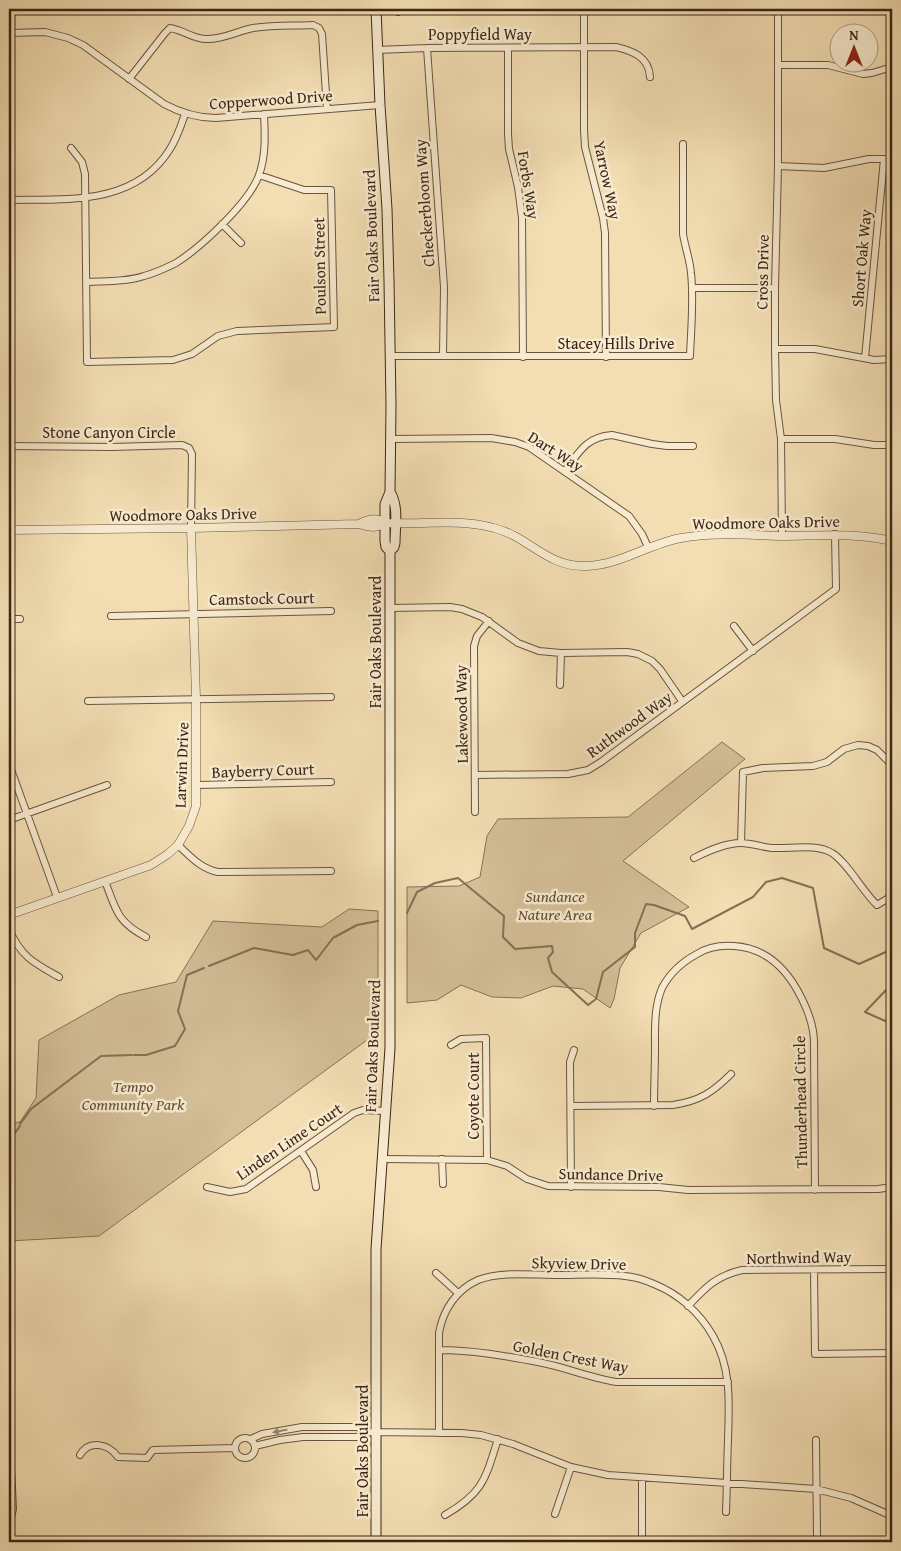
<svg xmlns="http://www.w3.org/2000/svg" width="901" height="1551" viewBox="0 0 901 1551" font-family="'Gentium Book Plus',serif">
<rect width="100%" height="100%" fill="#f3deb3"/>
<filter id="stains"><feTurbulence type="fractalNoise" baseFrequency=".004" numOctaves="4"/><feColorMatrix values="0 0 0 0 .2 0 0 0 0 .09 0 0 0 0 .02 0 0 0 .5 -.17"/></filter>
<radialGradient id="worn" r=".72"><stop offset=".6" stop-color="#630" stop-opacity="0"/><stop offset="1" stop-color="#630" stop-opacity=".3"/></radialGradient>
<path fill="#d4bf98" stroke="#887258" d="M722 742 745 759 623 861 689 907 641 933 620 968 614 999 610 1008 583 989 553 986 521 998 492 997 461 985 437 1000 407 1003V887L459 886 480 877 487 836 498 819 628 817Z
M349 909 378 911V1032L99 1236 9 1241V1124L20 1122 36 1098 39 1040 119 995 176 982 213 921 322 927Z"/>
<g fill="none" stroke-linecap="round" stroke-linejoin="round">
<path stroke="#856f55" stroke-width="2" d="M407 913 417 892 435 883 458 878 504 916 503 937 515 949 552 946 553 952 548 958 552 972 588 1005 596 999 603 972 635 947V933L646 904 654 905 685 916 692 929 753 897 766 882 782 878 813 888 824 948 859 964 888 951 892 959
M209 966 254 948 293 955 308 950 316 960 333 938 357 925 378 921
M892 970 887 989 865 1012 892 1024
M134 1055H146L175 1046 185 1029 178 1011 187 975 204 968
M20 1124 31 1109 101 1056 132 1055
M9 1141 20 1126"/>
<g stroke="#6a543e" stroke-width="8">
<path id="minor" d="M398 9V12
M584 9V130L585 147 603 218 605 233 606 357
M778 9V166L775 288V349L776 400 781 439 782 536
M9 33 45 32 68 38 83 45 164 104C181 113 197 118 216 118L380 105
M427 48 444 287 443 356
M508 48V134L509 149 518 187 522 218 523 357
M377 50 427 48 616 47C633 51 649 57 650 77
M778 65H828L863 74 872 73 892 67
M129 79 165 33 170 28C184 30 194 40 208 39 224 39 238 31 253 28 273 25 293 26 313 25L319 28 322 34 327 109
M71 148 82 162 85 174 87 362 173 360 192 354 218 336 237 331 334 327 331 190H304L259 175
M778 166 824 168 869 159H892
M9 200C66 199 135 206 170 149 177 138 181 126 185 114
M222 224 241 243
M87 282C106 281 126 282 144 276 155 273 166 268 176 263 201 247 249 203 259 175 266 156 265 134 264 114
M692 288H775
M775 349H815L874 360 892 359
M390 356H690C691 329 694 300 691 273 690 260 685 247 683 234V144
M865 358 884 159
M391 439 491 438 515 442 529 447 629 516 642 534 648 547
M781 439H835L874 445H892
M9 446 112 447 182 445 189 448 192 454 191 528
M565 471C579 452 586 437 612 435L652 444 667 446H693
M390 608 450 607 462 609 482 617 518 643 539 651 561 653 627 652 638 654 652 661 660 669 682 701
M111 616 331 611
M9 619H20
M734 626 753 651
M560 685 561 653
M88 701 331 697
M9 764 57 897
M475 775 568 774 588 770 601 762 836 589 835 534
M196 785 331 782
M475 812 474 646 477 636 489 621
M9 820 107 785
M741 843 743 772 763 768 813 766 827 762 844 749 858 745 868 746 877 750 892 765
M178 845C190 856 201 869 218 872L331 871
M694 858C708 851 725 843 741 843 751 843 762 847 772 848 790 849 817 843 832 853 848 863 862 891 877 905L892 896
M105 881C116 910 117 922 146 937
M9 929C21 957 34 963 59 977
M451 1045 461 1039 486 1038 487 1160
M571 1106 673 1105C700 1101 713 1092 731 1074
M654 1106C654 1087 655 1067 655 1048 655 1028 654 1007 662 988 670 973 682 962 697 954 708 947 721 945 734 946 767 948 788 970 802 999 809 1013 814 1027 814 1043L815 1190
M301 1151 313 1170 316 1187
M382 1159 487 1160 507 1166 527 1179 548 1186 659 1187 688 1190 878 1189 892 1187
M442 1159 443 1184
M207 1187 230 1192 246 1189 354 1113 363 1110 385 1111
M571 1187 570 1062 574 1050
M814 1270 815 1354 892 1353
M436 1273 458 1293
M688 1306C706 1287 716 1276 742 1270L892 1269
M439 1350C472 1350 506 1356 538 1362 565 1367 590 1378 617 1382H728
M369 1432 462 1433 481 1435 513 1444 571 1467 608 1475 816 1489 851 1498 892 1516
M439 1433V1333C443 1310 456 1290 478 1280 500 1271 533 1275 557 1275 579 1275 603 1273 625 1276 635 1277 645 1280 654 1284 679 1294 700 1313 713 1336 732 1369 729 1404 728 1440 727 1464 727 1488 726 1512
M235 1448a10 10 0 1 1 20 0a10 10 0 1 1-20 0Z
M251 1439 262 1434 302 1427H357L369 1432 357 1437H303L280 1440 255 1446
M816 1440 817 1536
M80 1455C89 1439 109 1444 118 1457L147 1458 153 1450 235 1448
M9 1463 11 1467 13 1509 11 1517 9 1518
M555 1514 571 1467
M445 1515C483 1493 485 1480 498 1439
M642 1542V1478"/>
</g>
<g stroke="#6a543e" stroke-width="9">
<path id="tertiary" d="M359 524C368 519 376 517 385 523 421 525 459 518 494 528 530 537 547 568 587 566 620 565 648 544 681 538 713 532 747 535 779 536 818 536 853 532 892 541
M9 530 191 528 359 524C368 527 376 529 385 523
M9 915 151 865 168 854 178 845 189 826 196 806V699L191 528"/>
</g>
<g stroke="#3d2617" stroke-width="11">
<path id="secondary" d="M390 492C399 506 395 527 395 543L394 547 390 551
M376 1542V1249L390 1048V551L386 547 385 541V504L390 492 391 406 389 280 387 209 380 105 376 9"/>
</g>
<use href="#minor" stroke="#f7eace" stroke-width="6"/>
<use href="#tertiary" stroke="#f7eace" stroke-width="8"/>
<use href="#secondary" stroke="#f7eace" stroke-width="9"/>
</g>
<defs><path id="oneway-solid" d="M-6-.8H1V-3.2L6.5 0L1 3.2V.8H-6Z" transform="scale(1.25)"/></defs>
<use fill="#9a8872" href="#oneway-solid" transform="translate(280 1431) rotate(169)"/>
<g text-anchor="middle" stroke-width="5" stroke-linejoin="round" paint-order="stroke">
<g font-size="16" fill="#3d2617" stroke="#f7eace">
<text x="480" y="40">Poppyfield Way</text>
<text transform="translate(271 99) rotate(-4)" y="6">Copperwood Drive</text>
<text transform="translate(608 180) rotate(78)" y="6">Yarrow Way</text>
<text transform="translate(529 185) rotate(81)" y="6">Forbs Way</text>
<text transform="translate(424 203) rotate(-94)" y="6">Checkerbloom Way</text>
<text transform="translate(371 236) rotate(-92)" y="6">Fair Oaks Boulevard</text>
<text transform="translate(861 258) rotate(-85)" y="6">Short Oak Way</text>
<text transform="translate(319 266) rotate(-91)" y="6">Poulson Street</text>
<text transform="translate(762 272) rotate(-89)" y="6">Cross Drive</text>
<text x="616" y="349">Stacey Hills Drive</text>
<text x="109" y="438">Stone Canyon Circle</text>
<text transform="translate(556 451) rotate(32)" y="6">Dart Way</text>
<text transform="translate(183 514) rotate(-1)" y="6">Woodmore Oaks Drive</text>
<text transform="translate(766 522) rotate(-1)" y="6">Woodmore Oaks Drive</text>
<text transform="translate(262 598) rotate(-1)" y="6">Camstock Court</text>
<text transform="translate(375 642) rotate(-90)" y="6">Fair Oaks Boulevard</text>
<text transform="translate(461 714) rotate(-91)" y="6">Lakewood Way</text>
<text transform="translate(629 724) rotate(-36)" y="6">Ruthwood Way</text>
<text transform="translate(181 765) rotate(-88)" y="6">Larwin Drive</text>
<text transform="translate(263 770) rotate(-2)" y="6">Bayberry Court</text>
<text transform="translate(372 1046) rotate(-88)" y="6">Fair Oaks Boulevard</text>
<text transform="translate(473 1096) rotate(-90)" y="6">Coyote Court</text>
<text transform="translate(800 1102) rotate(-91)" y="6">Thunderhead Circle</text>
<text transform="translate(289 1141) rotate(-34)" y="6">Linden Lime Court</text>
<text transform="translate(611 1174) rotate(1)" y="6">Sundance Drive</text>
<text transform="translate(799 1257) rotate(-1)" y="6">Northwind Way</text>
<text transform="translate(579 1263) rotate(1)" y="6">Skyview Drive</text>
<text transform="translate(571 1356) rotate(11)" y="6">Golden Crest Way</text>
<text transform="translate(362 1451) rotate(-90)" y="6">Fair Oaks Boulevard</text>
</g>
<g font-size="16" font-style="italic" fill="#634c37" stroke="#f7eace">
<text x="555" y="902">Sundance<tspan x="555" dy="18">Nature Area</tspan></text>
<text x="133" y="1092">Tempo<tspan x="133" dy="18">Community Park</tspan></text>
</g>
</g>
<rect width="901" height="1551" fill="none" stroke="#f3deb3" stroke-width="30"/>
<rect x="10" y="10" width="881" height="1531" fill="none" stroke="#3d2617" stroke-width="2.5"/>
<rect x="15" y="15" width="871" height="1521" fill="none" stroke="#3d2617"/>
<g transform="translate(854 48)"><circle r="24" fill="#f7eace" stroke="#ad9c85"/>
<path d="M0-4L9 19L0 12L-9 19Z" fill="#8f2418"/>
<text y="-8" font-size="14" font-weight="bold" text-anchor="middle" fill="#3d2617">N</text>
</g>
<rect width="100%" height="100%" filter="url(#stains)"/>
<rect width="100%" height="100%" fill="url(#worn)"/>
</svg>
